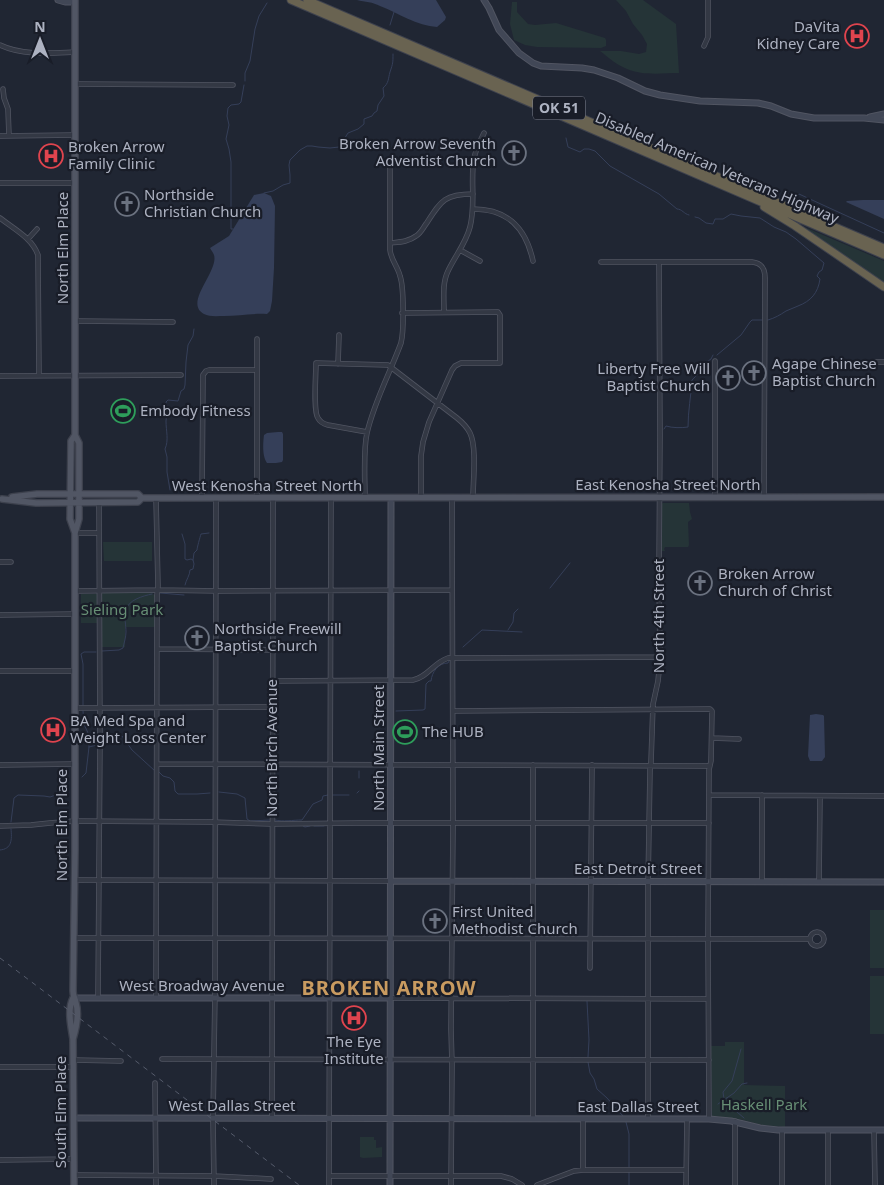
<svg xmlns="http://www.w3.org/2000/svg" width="884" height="1185" viewBox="0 0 884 1185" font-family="'Noto Sans',sans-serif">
<rect width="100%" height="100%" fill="#202633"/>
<path fill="#253437" d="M616 0H643L676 24 679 73C663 73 643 76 627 69 617 65 609 58 600 51H621L639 54 646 52 647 44 642 35 633 24 626 11Z
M512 2H517V12L528 24 535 25 556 23 605 38 606 40V46L601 48 537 47 525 45 514 40 510 24Z
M797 224 884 261V283C855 263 825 244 797 224Z
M663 503H689L690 512 692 519 688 522 689 545 688 547H665L664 549 665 551H661V504Z
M103 542H152V561H104Z
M150 592 155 595V627H125V647H101V594L104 593Z
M81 594H97V623H81Z
M870 910H884V968H870Z
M870 976H884V1034H870Z
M725 1042H744V1085L785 1086V1127L762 1125 739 1119 712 1116 711 1046H725Z
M360 1137H374V1140H376V1148L382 1147V1157L363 1158 360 1157Z"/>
<path fill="#353f59" d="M357 0H436L446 17 445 20 437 27C417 26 398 13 380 6 373 2 365 2 357 0Z
M264 193 271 196 275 206 274 268 272 301 270 311 267 314C252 313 238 316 224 316 218 316 209 317 204 314 183 303 219 271 214 255 213 252 211 250 210 248L229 236 254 195Z
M863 200H884V219L846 202 847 201Z
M278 432H282L283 434V460L282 462 276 463H267C262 456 263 443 264 435L267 433Z
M816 714 823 715 824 716 825 757 822 761H810L808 756 810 715Z"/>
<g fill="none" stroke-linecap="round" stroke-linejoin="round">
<path stroke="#353f59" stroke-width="1" d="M390 25 394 12
M245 81V73L250 61 255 29 259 16 267 3
M566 138 568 147 580 152 584 149H589L595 151 610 166 659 194 677 209C682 209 684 214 689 215
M264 193 273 191 283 185 290 183V175L289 165 290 160 300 150 307 146H312L318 147 330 148 339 147 348 133 358 129 364 124V119L372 116 374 113 377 111 378 105 384 96 383 88C389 83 388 79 390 72 393 63 393 63 393 54
M795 198 799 194 884 233
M695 217 699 218 706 223 713 224 715 219H723L731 214 741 216 760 218 774 227 786 232 796 239 824 263 822 270 819 272 817 276 820 279C818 293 811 301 798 306 794 308 790 309 786 311 780 315 775 318 768 320
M233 229H231V162L229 149 226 139 229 125 227 116 228 108 231 105 239 104 241 102 244 85
M717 355 741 335 750 322 752 320H762
M664 429 666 426C672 428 682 428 688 427 688 411 691 396 692 380L700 372 702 365 711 359 713 355
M170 490 167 472V457L165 449C169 440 166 431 166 421 166 417 168 413 168 409 167 407 166 404 166 402L168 400 178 401 181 391 184 389 185 385 186 362 188 345 193 336 194 329
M182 534 185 544V559L187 560 191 559 193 560 194 564 193 569 190 570C190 575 186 580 185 585
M193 560 194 553 197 550C197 548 200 537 201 534L209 533
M550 588 570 563
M160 593 184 595
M508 630 513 622 514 613 518 609
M463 647 482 630 522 632
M102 651 119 650 123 648C124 643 126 637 126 632 126 625 124 618 126 611 127 600 143 596 152 594
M83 705V664L81 654 84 652H96
M396 711 423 710 425 709 426 684 429 681H431C432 672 438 663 448 663L449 661
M103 743H105L111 736H122L132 750 155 771
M89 747 97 745
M359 771V778
M159 772 163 776 170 778 174 782 175 791 178 794H197L210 793
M82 777 86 773 89 747 88 733 84 724 83 711
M219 792 237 794 245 798 247 819 250 821 271 820
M357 793 359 791
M332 795H349
M275 820C283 822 293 820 302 820L313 804 322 800 323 796 328 795
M11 822 14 798 18 795 44 796 50 797 56 795 67 786
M303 826 305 827 310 826
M314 826H324
M0 850C12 849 12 840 11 829
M587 1001 589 1040 588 1057
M588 1062 590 1073 594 1079 597 1089 607 1098 623 1116
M727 1098 737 1112 744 1118
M724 1099 723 1092 732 1081 741 1049
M718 1104 734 1093 742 1084 747 1083
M626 1122 629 1134V1167
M629 1172V1185"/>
<g stroke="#515562" stroke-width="5.5">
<path id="street" d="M0 45C23 56 51 53 75 52
M704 46 708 37V0
M75 84 233 85
M3 89 4 98 8 109 9 136
M0 136 75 135
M0 183H75
M473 209C508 209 526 228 533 261
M0 218C14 229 32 238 38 255L39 376
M28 239 37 229
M390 243C399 242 408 242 416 236 421 233 423 228 426 224 441 201 444 194 473 194
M460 250 480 261
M601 262H752C762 263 765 269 765 278L764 497
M444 312C444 299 442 283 448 271 455 256 466 243 470 227 476 204 470 180 474 158 476 149 480 141 484 133
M402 313 498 312 500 315V363H461L455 366 452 370 429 422 423 442 421 456V498
M75 321 173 322
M875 362H884
M338 364 339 335
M0 376 181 375
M367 432 328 425C324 424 320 422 318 418 313 411 316 374 316 363L388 365 457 418C462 422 467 427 470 433 477 447 473 481 473 498
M715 497V361
M156 498 158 586 157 595 156 998
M202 498 203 375 206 371 209 370H257
M257 498V339
M365 498C365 479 363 451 367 433 374 402 390 373 401 343 404 331 404 287 400 276 398 267 391 260 390 250V168
M75 533H99
M0 562H11
M75 591 158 590 219 591 452 590
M0 615 75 614
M157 649 273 650
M0 671H75
M272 681 413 680C428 677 433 663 448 658L660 657
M75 708 272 707
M453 711 710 709 712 711 711 761 709 770 708 939 709 1119
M712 738 739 739
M157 764 709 766
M0 765 75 764
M709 795 884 796
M0 826 31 825 50 823 75 821 211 822 272 824 359 823H709
M74 880 391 881
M762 882V795
M819 882 820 796
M810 939a7 7 0 1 1 14 0a7 7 0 1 1-14 0Z
M74 938 810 939
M590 968 592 765
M98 998 100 740 99 503
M391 998 708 999
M162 1059 709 1060
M74 1060 121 1061
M0 1067H74
M155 1083 156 1185
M272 1118 273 498
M533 1119V765
M583 1119V1170
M648 1119V886L650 770 651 762 653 704 658 681 660 661 659 571 660 435 659 262
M828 1130V1185
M874 1130 875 1185
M0 1160 74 1159
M74 1175 214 1176 271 1179
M329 1176H501L512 1179 522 1185
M214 1185 213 1119 215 991 216 498
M329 1185 331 498
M451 1185 452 1065 451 1029 453 827 452 498
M537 1185 574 1171 583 1170H686
M686 1185 687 1119
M735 1185V1121
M782 1185V1130"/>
</g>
<g stroke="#515562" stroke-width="7">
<path id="secondary" d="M58 0 65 2H75
M484 0 489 8 499 30 519 53 533 63 541 66 582 68 594 70 618 78 645 91 660 95 700 101 758 103 771 106 791 114 814 118H864L884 120
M870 117 884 114
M391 881 884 882
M73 998H391
M74 1118 709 1119 731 1121 760 1128 778 1130H884
M390 1185 391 498"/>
</g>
<g stroke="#3d414d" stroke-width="8">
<path id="primary" d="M75 435 71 441 70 519 75 533
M12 497 37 494H138L142 498
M2 499 36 503 138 502 142 498H156L884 497
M73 998C67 1010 71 1026 73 1039L74 1185
M73 1039C76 1029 79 1013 76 1003 75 998 73 996 73 991L75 851V533L79 519V443L75 435V0"/>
</g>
<g stroke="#3e424e" stroke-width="9">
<path id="highway" d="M291 0 884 255
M307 0 884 248
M764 207 795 226 884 287"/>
</g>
<use href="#street" stroke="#333844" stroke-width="4"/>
<use href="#secondary" stroke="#414756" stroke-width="5"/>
<use href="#primary" stroke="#515664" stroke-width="5.5"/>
<use href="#highway" stroke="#696351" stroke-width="7"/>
<path stroke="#555b6b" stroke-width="1" stroke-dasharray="5 5" stroke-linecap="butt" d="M0 958 299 1185"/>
</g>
<defs>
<g id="hospital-ring" transform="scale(1.25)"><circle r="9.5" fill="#191d28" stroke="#e0444e" stroke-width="1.5"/><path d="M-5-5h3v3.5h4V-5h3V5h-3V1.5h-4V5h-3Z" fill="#e0444e"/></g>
<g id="church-ring" transform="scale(1.25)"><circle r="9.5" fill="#191d28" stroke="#6b7280" stroke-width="1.5"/><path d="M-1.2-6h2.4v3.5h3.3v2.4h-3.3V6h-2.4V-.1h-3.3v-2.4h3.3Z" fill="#6b7280"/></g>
<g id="stadium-ring" transform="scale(1.25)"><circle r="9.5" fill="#191d28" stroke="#2e9e5b" stroke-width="1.5"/><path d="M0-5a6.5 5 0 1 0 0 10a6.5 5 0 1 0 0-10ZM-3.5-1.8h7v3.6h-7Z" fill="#2e9e5b"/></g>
</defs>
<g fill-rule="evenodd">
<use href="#hospital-ring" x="857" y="36"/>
<use href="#church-ring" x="514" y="153"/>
<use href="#hospital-ring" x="51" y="156"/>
<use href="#church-ring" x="127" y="204"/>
<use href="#church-ring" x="754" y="373"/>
<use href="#church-ring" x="728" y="378"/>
<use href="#stadium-ring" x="123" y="411"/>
<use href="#church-ring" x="700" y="583"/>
<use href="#church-ring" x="197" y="638"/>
<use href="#hospital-ring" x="53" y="730"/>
<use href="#stadium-ring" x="405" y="732"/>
<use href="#church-ring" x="435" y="921"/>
<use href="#hospital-ring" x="354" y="1018"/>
</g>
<g text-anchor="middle" stroke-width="4.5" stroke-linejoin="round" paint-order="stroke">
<rect fill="#191d28" stroke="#818593" stroke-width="1" x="533" y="96.5" width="52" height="23" rx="4"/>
<g font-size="14" font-weight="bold" fill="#adb2c1">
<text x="559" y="113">OK 51</text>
</g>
<g font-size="15" fill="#adb2c1" stroke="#191d28" text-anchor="start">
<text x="840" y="32" text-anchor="end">DaVita<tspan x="840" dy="17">Kidney Care</tspan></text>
<text x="496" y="149" text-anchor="end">Broken Arrow Seventh<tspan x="496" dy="17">Adventist Church</tspan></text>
<text x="68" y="152">Broken Arrow<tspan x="68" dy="17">Family Clinic</tspan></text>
<text x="144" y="200">Northside<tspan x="144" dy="17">Christian Church</tspan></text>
<text x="772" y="369">Agape Chinese<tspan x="772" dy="17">Baptist Church</tspan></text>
<text x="710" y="374" text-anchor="end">Liberty Free Will<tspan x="710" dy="17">Baptist Church</tspan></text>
<text x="140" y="416">Embody Fitness</text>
<text x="718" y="579">Broken Arrow<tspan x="718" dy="17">Church of Christ</tspan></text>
<text x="214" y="634">Northside Freewill<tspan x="214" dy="17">Baptist Church</tspan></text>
<text x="70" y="726">BA Med Spa and<tspan x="70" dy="17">Weight Loss Center</tspan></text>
<text x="422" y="737">The HUB</text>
<text x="452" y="917">First United<tspan x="452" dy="17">Methodist Church</tspan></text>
<text x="354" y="1047" text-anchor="middle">The Eye<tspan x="354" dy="17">Institute</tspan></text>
</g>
<g font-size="15" fill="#adb2c1" stroke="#191d28">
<text transform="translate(717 168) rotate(23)" y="5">Disabled American Veterans Highway</text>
<text transform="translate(63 248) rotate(-90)" y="5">North Elm Place</text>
<text x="668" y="490">East Kenosha Street North</text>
<text x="267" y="491">West Kenosha Street North</text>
<text transform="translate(659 616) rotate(-90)" y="5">North 4th Street</text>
<text transform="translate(272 748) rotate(-90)" y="5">North Birch Avenue</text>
<text transform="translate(379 748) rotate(-90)" y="5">North Main Street</text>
<text transform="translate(62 825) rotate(-90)" y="5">North Elm Place</text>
<text x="638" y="874">East Detroit Street</text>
<text x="202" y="991">West Broadway Avenue</text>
<text x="232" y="1111">West Dallas Street</text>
<text x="638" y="1112">East Dallas Street</text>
<text transform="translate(61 1112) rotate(-90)" y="5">South Elm Place</text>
</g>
<g font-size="15" fill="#678f75" stroke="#191d28">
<text x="122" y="615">Sieling Park</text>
<text x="764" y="1110">Haskell Park</text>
</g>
<g font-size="20" font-weight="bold" letter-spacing="1" fill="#c99b60" stroke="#191d28">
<text x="389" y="995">BROKEN ARROW</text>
</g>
</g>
<g transform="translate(40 40)" stroke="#191d28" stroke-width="4" paint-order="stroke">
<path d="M0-4L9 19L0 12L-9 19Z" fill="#adb2c1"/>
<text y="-8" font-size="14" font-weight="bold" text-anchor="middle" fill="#adb2c1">N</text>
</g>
</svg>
